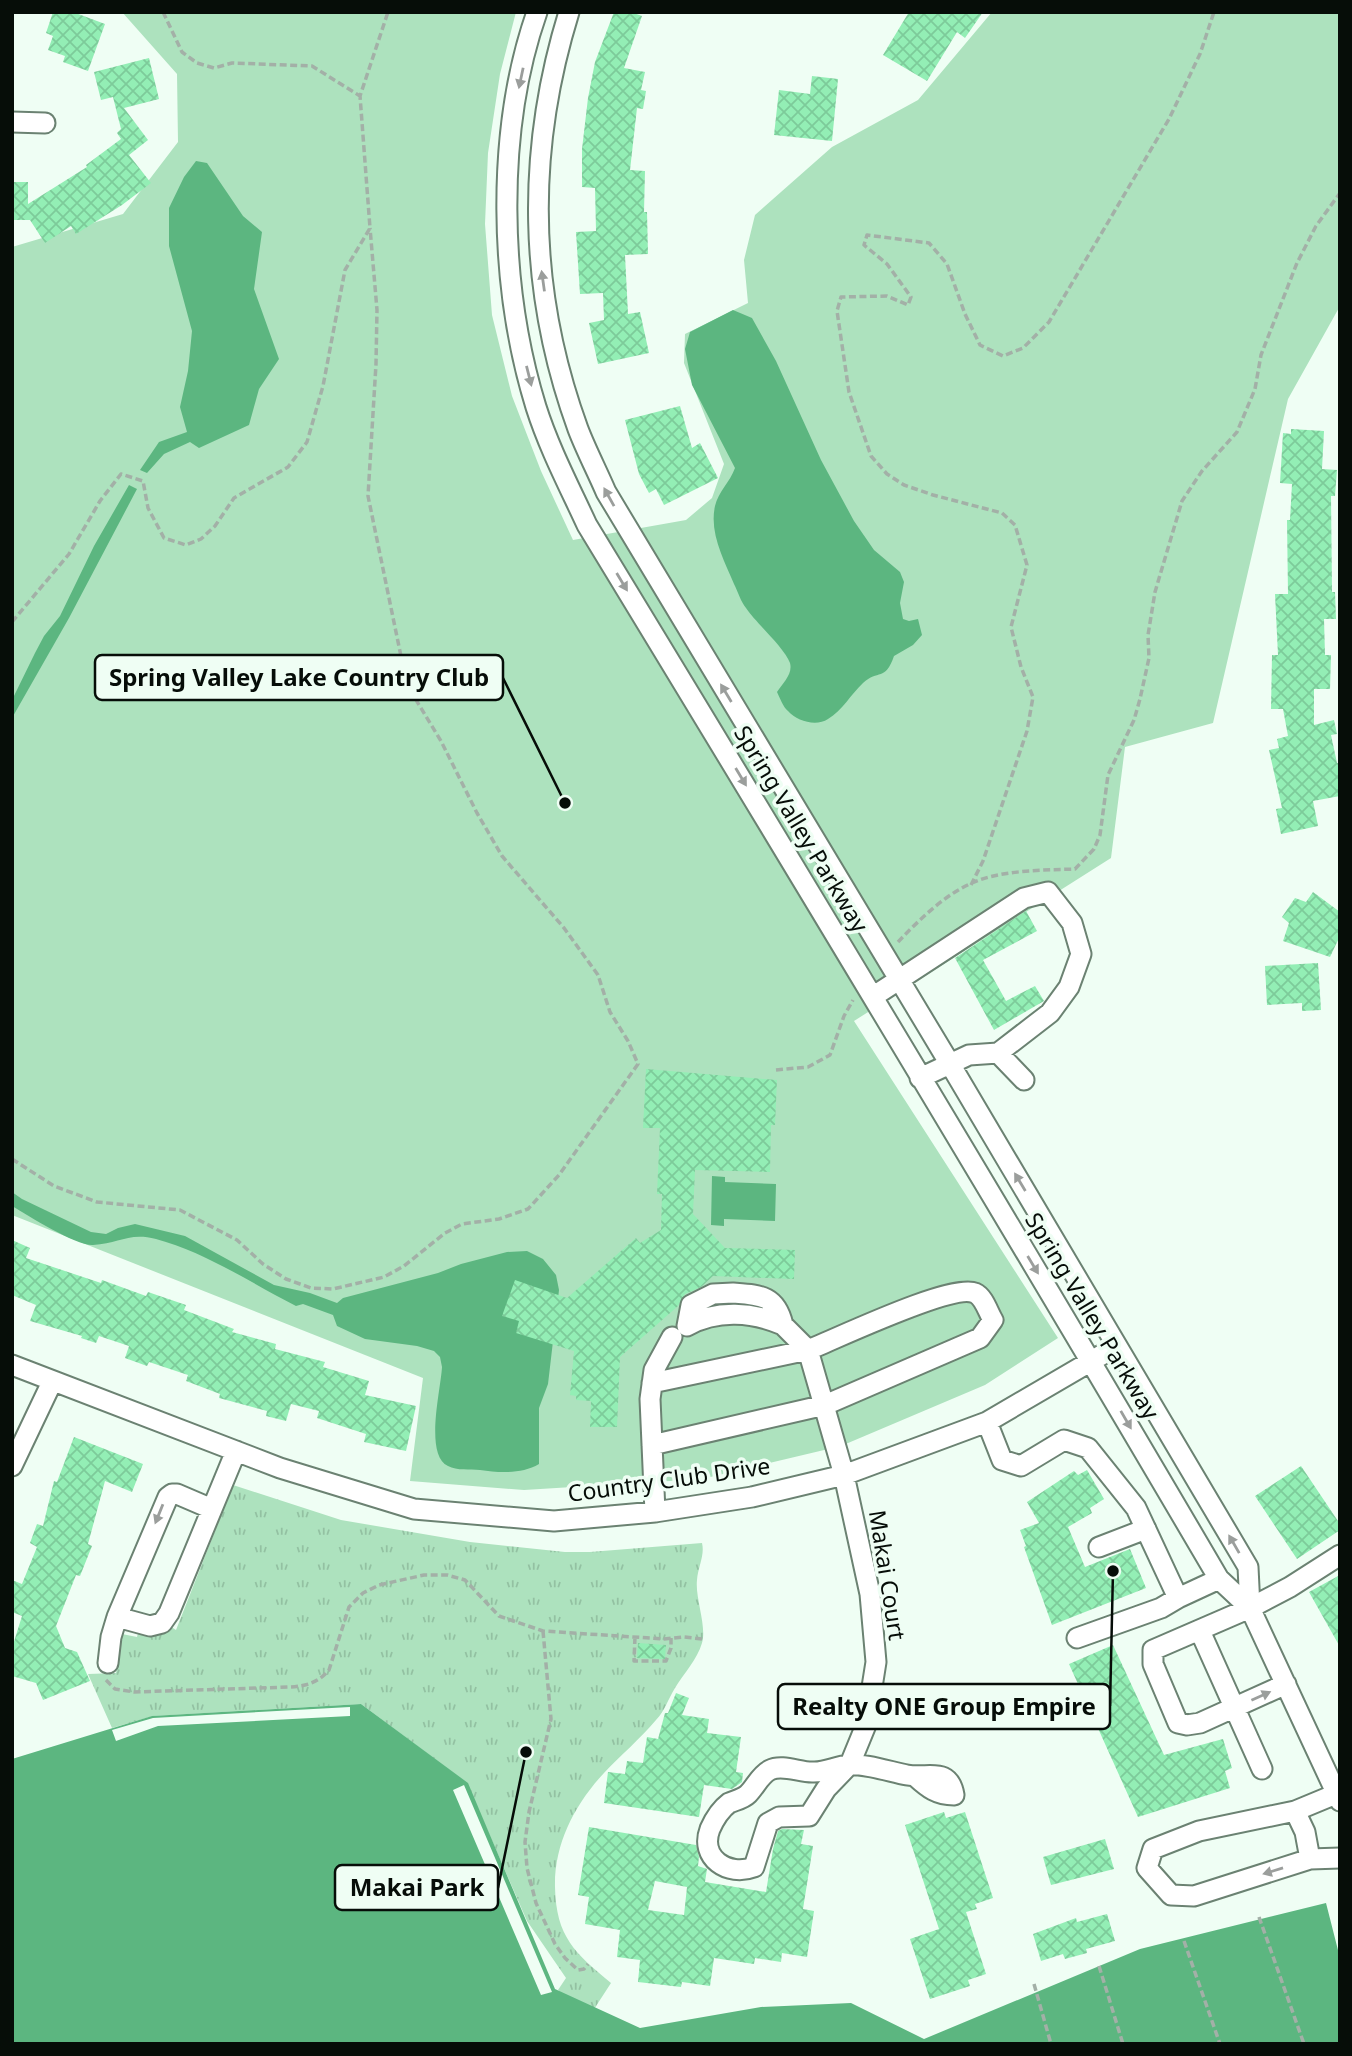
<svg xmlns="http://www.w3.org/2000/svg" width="1352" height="2056" viewBox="0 0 1352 2056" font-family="'Noto Sans',sans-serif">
<defs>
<pattern id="park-tufts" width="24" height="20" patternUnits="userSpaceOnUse" patternTransform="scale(1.75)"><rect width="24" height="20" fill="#ade2be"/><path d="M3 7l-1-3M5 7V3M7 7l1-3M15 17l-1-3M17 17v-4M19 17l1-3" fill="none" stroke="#93c1a2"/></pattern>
<pattern id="building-cross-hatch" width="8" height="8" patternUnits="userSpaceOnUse" patternTransform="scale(1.75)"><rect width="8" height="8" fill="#93eeb5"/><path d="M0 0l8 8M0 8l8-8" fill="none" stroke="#7dcb9a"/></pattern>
</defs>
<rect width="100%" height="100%" fill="#effef4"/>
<path fill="#ade2be" d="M122 12H516L500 74 488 153 485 224 492 315 512 396 541 471 573 540 686 520 712 498 724 464 684 363 685 334 748 303 744 260 755 215 832 147 918 100 992 12H1340V306L1288 399 1213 723 1125 747 1111 858 854 1021 1058 1338 985 1385 841 1446 702 1479 524 1490 410 1481 423 1378 12 1215V247L123 214 178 142 177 74Z"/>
<path fill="url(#park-tufts)" d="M233 1485 341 1520 470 1542 565 1552H590L702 1543C705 1555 698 1567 697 1580 695 1598 707 1626 702 1643 697 1660 684 1673 675 1688 668 1699 665 1711 656 1720 640 1739 621 1755 604 1773 575 1804 554 1844 555 1887 556 1937 575 1953 611 1983L587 2020 558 1990 566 1978 527 1921 467 1783 361 1704 153 1716 112 1728 88 1674 116 1673 122 1634 137 1637 139 1629 159 1619 176 1630Z"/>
<path fill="#5cb680" d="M196 161 207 163 243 216 262 232 254 289 279 359 259 389 249 425 199 448 190 442 164 454 147 473 140 470 159 442 187 432 180 407 188 371 192 331 169 246V208L184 177Z
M733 310 752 318 776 361 821 460 854 521 874 550 900 572 904 582 900 603 903 619 909 621 918 619 922 635 913 645 894 656C885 682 878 669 863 683 851 694 842 711 828 719 816 727 797 721 788 711 783 707 780 698 777 692 783 683 793 674 790 663 784 647 756 623 746 608 741 602 738 592 734 584 724 560 709 533 715 506 718 492 730 482 735 468L692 385 685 349 690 332Z
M129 485 137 489 69 618 12 718V700L35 653 44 636 60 616 94 546Z
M712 1176 725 1177V1182L776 1184 775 1221 724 1219V1226L711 1225Z
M12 1192 22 1199 91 1232 106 1234 118 1228 135 1224 185 1236 274 1285 310 1293 337 1303 343 1298 438 1273 461 1264 507 1252 527 1251 543 1259 556 1275 559 1290 548 1384 539 1408V1464C522 1474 500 1473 480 1470 470 1469 457 1471 448 1466 424 1455 441 1389 442 1367L440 1357 434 1351 417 1346 365 1339 337 1326 333 1315 303 1304 296 1306C251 1283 205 1252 156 1239 128 1232 119 1244 93 1245 76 1246 29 1216 12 1206Z
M361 1704 468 1783 555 1989 640 2028 761 2007 851 2003 924 2039 1140 1949 1326 1903 1340 1958V2044H12V1759L152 1716Z"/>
<path fill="#effef4" d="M350 1707V1716L158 1726 116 1741 112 1730 153 1718Z
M464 1785 552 1992 541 1995 453 1790Z"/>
<path fill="url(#building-cross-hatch)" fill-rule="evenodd" d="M53 12H73L105 24 88 71 63 62 65 56 48 50 53 36 46 33Z
M614 12H631L642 16 624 68 645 72 641 90 646 91 643 109 637 108 630 170 645 171 644 212H647L648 254 625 255 628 314 640 312 649 353 598 364 589 323 604 320 603 293 580 294 576 232 596 231 595 188 582 187V149L588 98 595 62Z
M909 12H983L965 38 957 32 927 81 883 55Z
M149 58 159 99 124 108 148 140 129 155 151 183 122 205 76 234 71 226 45 243 30 220H12V182H28V204L87 167 86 165 121 139 117 133 121 129 113 97 101 100 94 72Z
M812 76 838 79 832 141 774 135 779 90 810 94Z
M680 406 692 448 700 443 718 478 664 505 656 489 649 493 639 474 625 420Z
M1291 429 1324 431 1322 469 1337 470 1335 496H1331L1332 592H1335L1336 619H1324L1325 655H1331L1330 689H1314V725L1334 720 1337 734 1331 735 1337 763H1340V796L1313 801 1318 826 1281 834 1276 809 1282 808 1269 750 1279 748 1277 739 1288 736 1283 709H1271L1272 655H1278L1275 594H1288L1287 520H1290L1292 484 1280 483 1283 433 1291 434Z
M1313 892 1340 912V936L1330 957 1283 941 1289 923 1282 917 1295 898 1306 902Z
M1026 911 1037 931 983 960 1006 1001 1035 986 1044 1001 994 1030 955 958Z
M1318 963 1321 1010 1302 1011V1003L1267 1005 1265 966Z
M646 1069 777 1080 775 1125H771L770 1172 695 1170 693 1214 725 1248 795 1250 794 1279 713 1276 701 1287 685 1294 678 1306 620 1357 617 1427H590L591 1401 576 1400V1396L570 1395 574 1351 516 1333 519 1321 502 1316 515 1280 567 1298 636 1238 640 1243 661 1230 662 1194H657L660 1128H643Z
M12 1240 30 1248 26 1258 101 1283 102 1280 146 1296 148 1292 186 1305 184 1310 234 1329 232 1332 276 1344 275 1349 325 1362 323 1367 369 1381 365 1395 416 1406 406 1451 364 1442 366 1434 317 1418 319 1411 291 1404 286 1421 266 1416 267 1411 219 1398 220 1394 186 1381 188 1375 149 1362 147 1366 125 1358 129 1346 99 1336 96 1343 81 1338 82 1336 30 1321 36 1305 12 1295Z
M74 1437 143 1464 132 1492 105 1481 88 1544 92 1546 80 1576 76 1575 56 1626 65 1648 77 1652 90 1681 43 1700 36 1683 12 1676V1648L22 1616 12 1612V1580L22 1584 37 1547 30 1543 37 1524 43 1526 54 1481 57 1482Z
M1301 1466 1340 1524V1530L1297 1559 1255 1496Z
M1087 1470 1104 1499 1090 1508 1092 1513 1068 1527 1085 1567 1130 1549 1146 1588 1052 1625 1024 1547 1026 1546 1020 1530 1039 1523 1027 1502 1074 1471 1078 1475Z
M1340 1575V1647L1309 1592Z
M638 1643 666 1645 665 1659 637 1658Z
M1113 1645 1164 1755 1223 1739 1232 1768 1225 1771 1230 1788 1138 1817 1069 1664Z
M676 1693 689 1698 682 1715 709 1719 707 1733 741 1737 736 1772 743 1773 742 1782 732 1789 704 1785 699 1817 604 1803 608 1772 625 1774 627 1761 643 1763 647 1737 658 1739 665 1713H668Z
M944 1812 946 1818 965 1812 993 1898 975 1904 977 1909 966 1912 986 1974 968 1980 970 1986 930 1999 910 1939 939 1929 905 1825Z
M589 1827 696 1845 699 1857 698 1866 707 1869 705 1882 766 1892 773 1849 778 1831 782 1829 804 1830 801 1844 813 1846 803 1909 814 1911 807 1957 782 1953 781 1962 755 1958 754 1964 714 1958 710 1986 682 1982 681 1987 638 1982 640 1960 617 1957 620 1930 585 1924 589 1897 578 1895ZM655 1881 687 1887 684 1915 648 1910Z
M1105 1839 1114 1869 1051 1885 1043 1857Z
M1107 1914 1115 1941 1086 1949 1087 1953 1065 1959 1063 1954 1041 1961 1033 1934 1076 1918 1077 1922Z"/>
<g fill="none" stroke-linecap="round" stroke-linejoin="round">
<g stroke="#6b8272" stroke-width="23">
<path id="minor" d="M537 12C495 132 499 287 536 407 549 448 569 486 587 525 800 875 1012 1226 1219 1579L1250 1608 1340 1801
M569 12C526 151 528 292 578 429 586 450 597 471 606 492L950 1064 1248 1567 1250 1608
M12 122 45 123
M874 996 1024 898 1048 892 1072 923 1081 954 1069 987 1050 1013 998 1053
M920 1078 969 1055 998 1053 1024 1080
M733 1293C760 1295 776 1295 783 1325 753 1312 717 1309 687 1326L691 1305 713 1294Z
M12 1365 280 1468 414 1509 554 1521 655 1512 752 1497 844 1475 987 1422 1117 1346
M652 1383 808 1350 844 1475 870 1594 876 1662 866 1725 850 1764 826 1789 809 1816 779 1817 768 1823 754 1867C728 1877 699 1858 710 1829 714 1820 721 1809 729 1803 736 1800 743 1799 748 1794 756 1786 760 1775 770 1770 782 1764 799 1772 812 1772 825 1773 836 1766 849 1765 864 1763 891 1772 907 1775 928 1779 949 1766 954 1795 937 1795 928 1788 916 1777
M987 1422 1002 1460 1021 1466 1064 1440 1088 1448 1136 1508 1178 1598
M652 1445 825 1405 980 1338 993 1320C988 1312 984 1297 975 1293 952 1283 836 1339 808 1350L783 1325
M12 1466 52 1382
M212 1509 177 1494H172L168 1497 117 1617 150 1626 162 1623 169 1613 236 1451
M655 1512 650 1399 654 1370 672 1337
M1099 1547 1146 1529
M1200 1631 1262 1769
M1077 1638 1161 1608 1178 1598 1219 1579
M108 1663 111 1637 117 1617
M1286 1684 1200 1723 1187 1725 1178 1723 1153 1664V1650L1250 1608 1290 1587 1340 1555
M1336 1794 1295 1811 1199 1831 1153 1849 1147 1868 1171 1895 1194 1896 1310 1859 1340 1858
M1295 1811 1305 1832 1310 1859"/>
</g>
<path stroke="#a3b0a7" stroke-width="3.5" stroke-dasharray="7 3.5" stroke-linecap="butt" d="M163 12 182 52 197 63 214 68 232 63 312 66 360 96
M12 622 69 554 100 501 121 474 143 481 148 508 164 538 186 545 201 539 215 526 234 498 288 467 307 442 323 386 345 270 370 228 360 96 388 12
M971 885 983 861 1027 731 1033 697 1021 667 1011 627 1027 565 1015 525 1002 513 933 495 904 485 887 474 871 456 849 392 837 311 841 297 887 296 908 305 911 297 887 264 864 245 867 235 929 243 947 264 965 314 980 345 1003 356 1023 348 1049 322 1169 119 1200 54 1214 12
M898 942C923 916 953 886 989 877 1017 870 1046 870 1075 869L1094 849 1100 835 1108 775 1134 720 1140 699 1149 658 1148 635 1155 592 1182 501 1202 471 1237 432 1255 389 1261 355 1297 263 1316 226 1340 193
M776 1070 808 1067 830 1055 844 1016 853 1000
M12 1159 54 1186 97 1202 180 1210 237 1240 263 1264 286 1279 311 1288 333 1289 384 1277 404 1266 445 1233 462 1224 499 1219 528 1209 559 1175 638 1064 628 1041 610 1012 598 975 564 928 502 856 477 813 441 741 413 695 403 666 368 496 376 364 377 310 370 228
M543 1631 551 1719 529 1812 525 1842 527 1868 536 1903 555 1944 565 1958 578 1970 584 1969 588 1964
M635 1637 634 1661H666L671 1648V1638
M106 1680 115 1689 134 1692 290 1687C306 1686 318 1683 329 1670L349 1607 363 1593 379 1585 424 1575H447L465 1580 499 1616 543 1631 664 1639 684 1637 703 1639
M1259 1917 1304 2044
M1184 1941 1220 2044
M1099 1966 1123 2044
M1034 1984 1051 2044"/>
<use href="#minor" stroke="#fff" stroke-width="19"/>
</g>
<defs><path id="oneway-solid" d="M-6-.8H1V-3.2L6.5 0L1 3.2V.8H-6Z" transform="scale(1.75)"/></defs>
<g fill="#9b9e9c">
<use href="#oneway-solid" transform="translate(521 78) rotate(102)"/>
<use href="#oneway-solid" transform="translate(543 281) rotate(-98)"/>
<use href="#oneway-solid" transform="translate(529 376) rotate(76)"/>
<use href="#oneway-solid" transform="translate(609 497) rotate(-119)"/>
<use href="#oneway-solid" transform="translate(622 582) rotate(59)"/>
<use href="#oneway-solid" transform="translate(726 693) rotate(-121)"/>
<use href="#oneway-solid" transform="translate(741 777) rotate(59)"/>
<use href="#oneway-solid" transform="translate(1020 1182) rotate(-121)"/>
<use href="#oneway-solid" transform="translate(1033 1265) rotate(59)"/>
<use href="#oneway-solid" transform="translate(1126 1420) rotate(60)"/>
<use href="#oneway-solid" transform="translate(159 1514) rotate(112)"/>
<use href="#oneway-solid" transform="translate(1234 1544) rotate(-120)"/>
<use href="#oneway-solid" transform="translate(1261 1696) rotate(-24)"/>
<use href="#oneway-solid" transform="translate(1273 1871) rotate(163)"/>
</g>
<g text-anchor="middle" stroke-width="7" stroke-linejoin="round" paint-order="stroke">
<g font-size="23" fill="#060d08" stroke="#effef4">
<text transform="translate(801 829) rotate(59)" y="8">Spring Valley Parkway</text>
<text transform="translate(1092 1316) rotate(59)" y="8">Spring Valley Parkway</text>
<text transform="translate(669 1480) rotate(-8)" y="8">Country Club Drive</text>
<text transform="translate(887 1575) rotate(81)" y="8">Makai Court</text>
</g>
</g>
<path fill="none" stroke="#060d08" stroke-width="2.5" d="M565 803L503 678M1113 1571L1110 1706M526 1752L498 1888"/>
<g fill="#060d08" stroke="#effef4" stroke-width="2.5">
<circle cx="565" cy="803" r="7"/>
<circle cx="1113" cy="1571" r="7"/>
<circle cx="526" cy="1752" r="7"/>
</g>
<g fill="#effef4" stroke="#060d08" stroke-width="2.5">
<rect x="95" y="655" width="408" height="45" rx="7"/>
<rect x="778" y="1684" width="332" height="45" rx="7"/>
<rect x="335" y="1865" width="163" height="45" rx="7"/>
</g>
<g font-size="24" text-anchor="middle" font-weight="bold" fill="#060d08">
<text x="299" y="686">Spring Valley Lake Country Club</text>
<text x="944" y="1715">Realty ONE Group Empire</text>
<text x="417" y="1896">Makai Park</text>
</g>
<rect width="1352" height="2056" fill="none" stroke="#060d08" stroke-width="28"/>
</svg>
